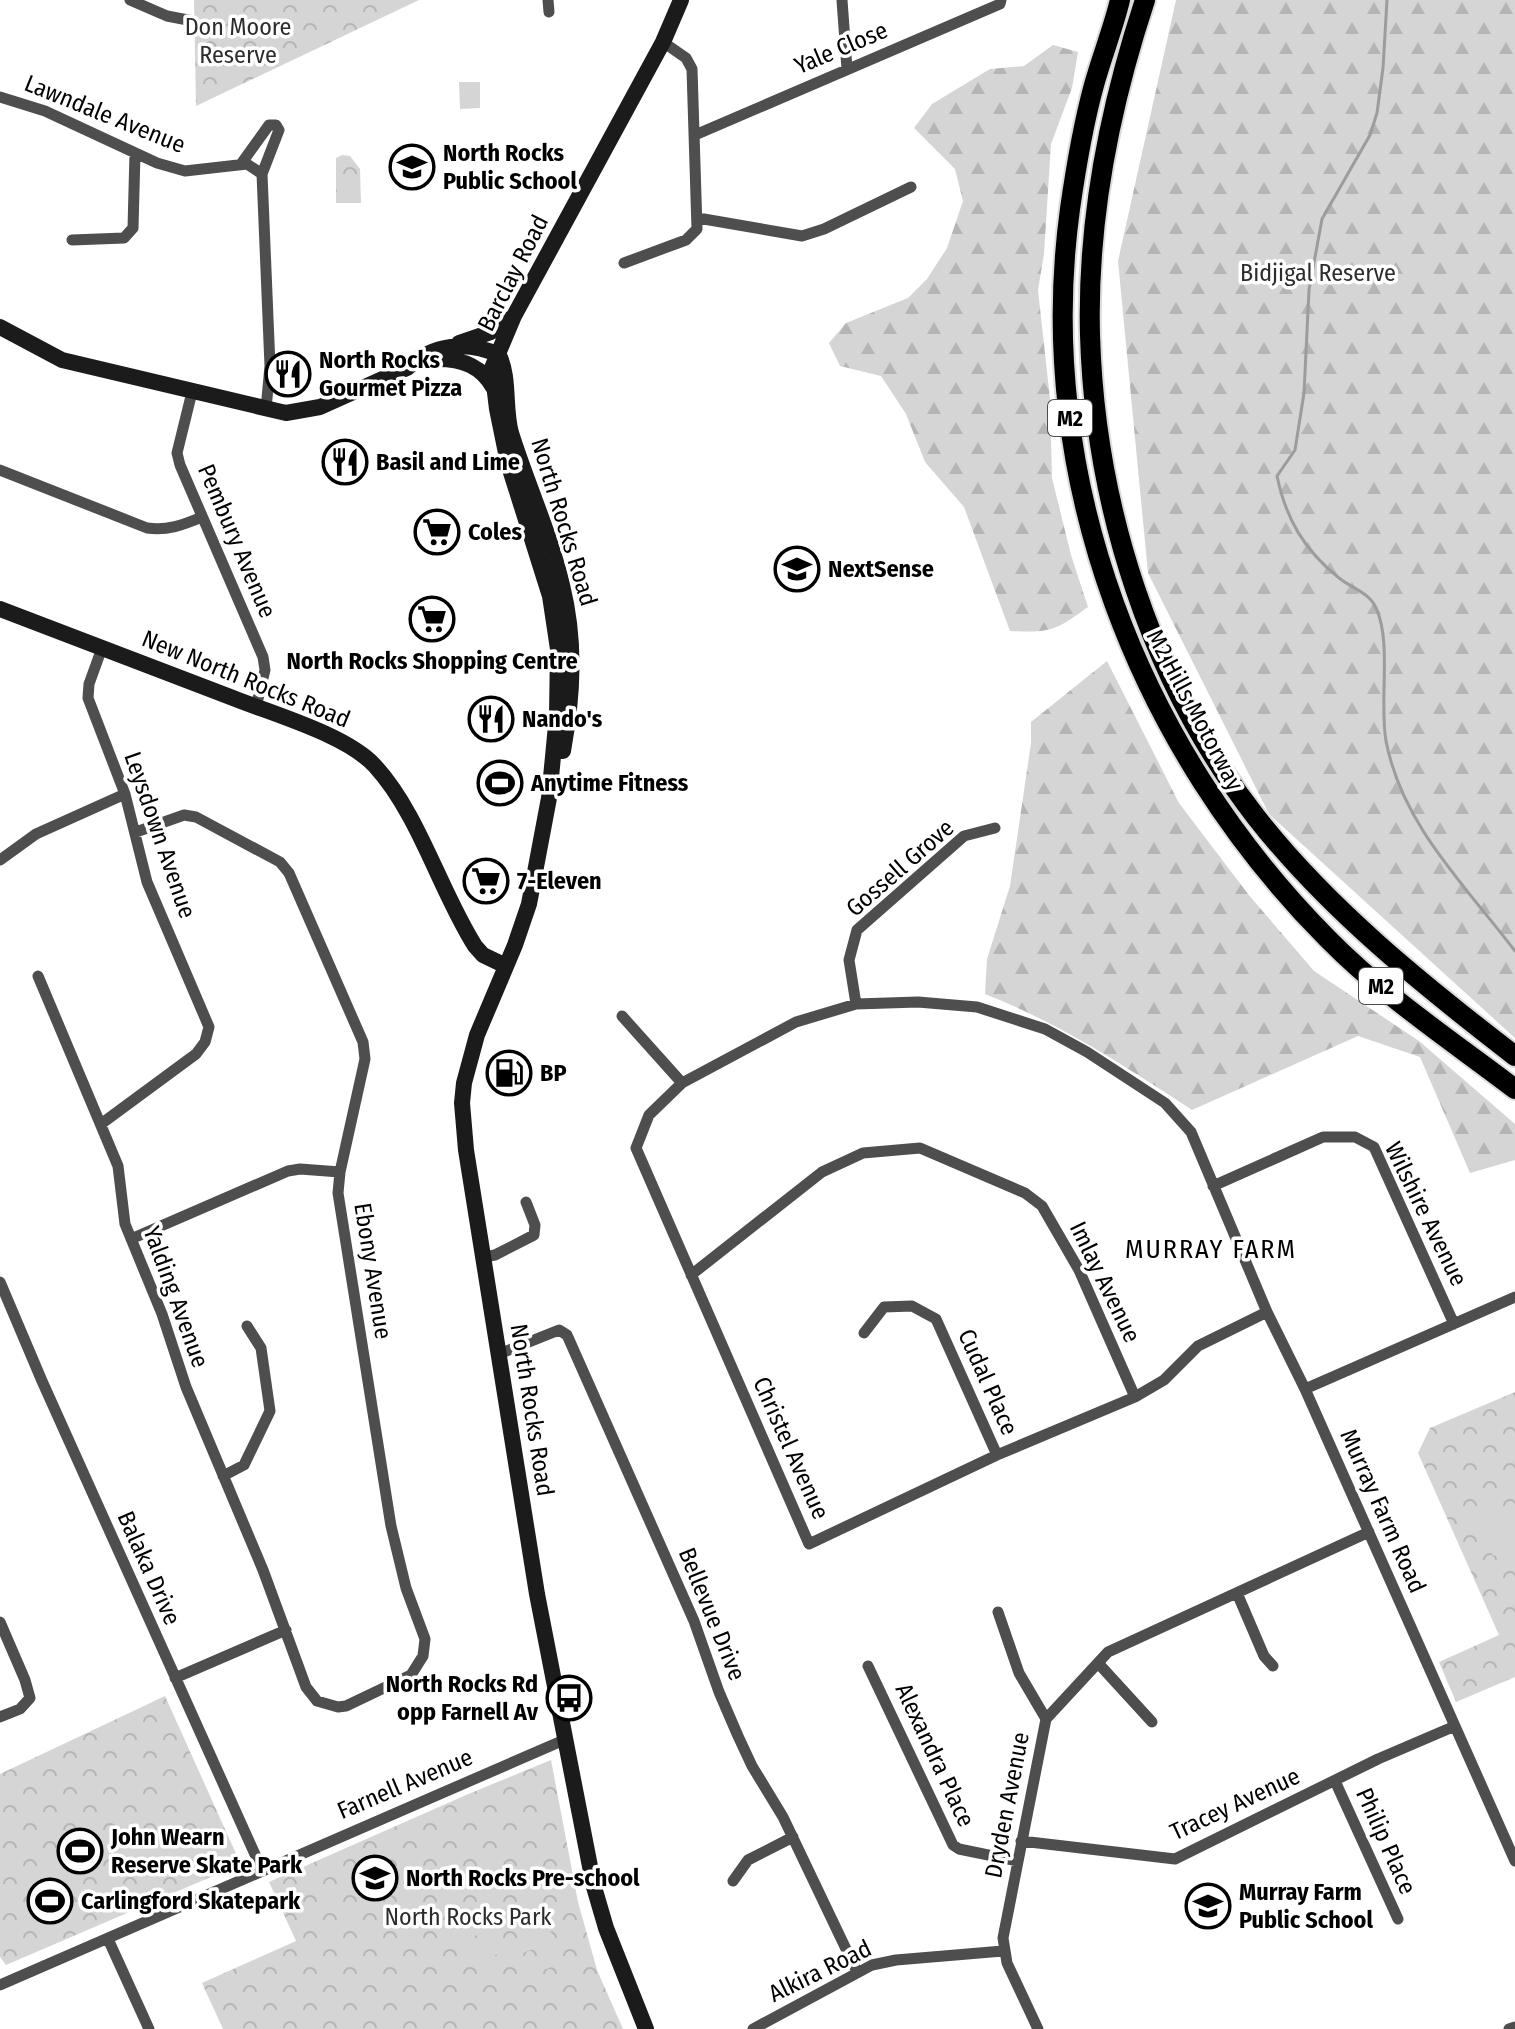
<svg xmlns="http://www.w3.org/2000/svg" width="1515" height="2029" viewBox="0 0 1515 2029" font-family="'Fira Sans Condensed',sans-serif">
<defs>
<pattern id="forest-firs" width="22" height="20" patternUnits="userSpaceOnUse" patternTransform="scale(2)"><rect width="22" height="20" fill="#d5d5d5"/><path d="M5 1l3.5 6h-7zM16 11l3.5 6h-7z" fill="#b5b5b5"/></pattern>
<pattern id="park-crowns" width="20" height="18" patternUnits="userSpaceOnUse" patternTransform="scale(2)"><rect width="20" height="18" fill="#d5d5d5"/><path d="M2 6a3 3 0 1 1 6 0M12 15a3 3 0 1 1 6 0" fill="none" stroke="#b5b5b5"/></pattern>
</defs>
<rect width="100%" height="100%" fill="#fff"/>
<path fill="url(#forest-firs)" d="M1176 0H1515V1038L1269 814 1148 573 1118 261Z
M1053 45 1078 52 1072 88 1051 144 1044 254 1038 290 1050 399 1052 478 1071 555 1088 607C1055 631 1050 633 1010 631L964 507 925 462 906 414 881 376 840 366 829 343 846 323 908 298 927 279 947 248 963 201 955 169 914 128 932 104 990 69 1024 66Z
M1107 661 1179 803 1248 894 1314 971 1419 1041 1515 1124V1160L1470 1173 1420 1057 1358 1036 1192 1110C1125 1066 1059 1023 985 994L987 959 1010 886 1031 743V722Z"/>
<path fill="url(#park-crowns)" d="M194 0H419L196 106Z
M342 155 350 156 360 169 361 203H336V158Z
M1515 1392V1677L1456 1702 1439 1662 1499 1635 1418 1453 1430 1428Z
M165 1696 238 1858 234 1867 6 1965 0 1957V1774Z
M551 1760 578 1902 597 1970 623 2029H223L202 1983 296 1941 269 1882 466 1795Z"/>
<path fill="#d5d5d5" d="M459 82H480V108L460 109Z
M1515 1504V1548L1493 1556 1478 1518Z
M119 1827 124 1833 133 1830 136 1839 125 1843 118 1841 110 1851 103 1854 98 1844 106 1839 110 1829Z
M74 1836 77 1840 80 1839 91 1863 84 1867 70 1843 73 1841 71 1837Z
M473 1899 477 1911 447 1922 442 1910Z
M481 1920 485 1932 455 1943 450 1931Z
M550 1929 554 1941 523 1953 519 1941Z
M494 1942 498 1954 468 1965 463 1953Z
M557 1951 562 1963 531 1975 527 1963Z"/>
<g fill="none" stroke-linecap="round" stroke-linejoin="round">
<path stroke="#9c9c9c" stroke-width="3" d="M1387 0 1383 68 1377 113 1370 135 1322 219 1309 290 1304 393 1295 450 1277 476C1286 519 1304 550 1339 578 1351 588 1369 592 1376 608 1392 642 1379 701 1386 741 1402 825 1465 885 1515 951"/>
<g stroke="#dbdbdb" stroke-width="24">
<path id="highway" d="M1120 0C1113 29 1102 56 1094 85 1083 125 1076 167 1070 209 1033 478 1139 749 1328 939 1384 996 1452 1041 1515 1089
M1145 0C1110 106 1087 223 1090 335 1095 506 1151 682 1256 817 1328 909 1423 985 1515 1056"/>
</g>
<path stroke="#4e4e4e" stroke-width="11" d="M130 0 167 16 193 21
M548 0 549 12
M842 0 847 69
M0 97 45 111 157 163 185 171 247 164 262 174 270 366 266 409
M695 135 1000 4 1001 0
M241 164 269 125H276L279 130 262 174
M698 218 802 236 824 229 911 187
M72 240 124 238 133 228 135 153
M624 263 686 240 697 229 692 69 686 58 663 42
M192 392 177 453 180 465 263 657 265 670 256 707
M0 470 147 528C167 531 183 525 202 517
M0 860 36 834 125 794
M38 976 118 1166 125 1224 162 1314 186 1387 263 1570 306 1687 317 1701 338 1707 346 1706 411 1675 423 1656 425 1639 406 1588 391 1526 338 1193 340 1172 365 1059 363 1042 289 873 280 862 196 817 184 815 136 832
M856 1004 849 960 857 930 964 836 995 828
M622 1016 682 1083
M101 1124 196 1054 205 1042 209 1027 147 882 125 794 88 698 89 684 102 648
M1213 1186 1323 1137H1355L1374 1147 1454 1324
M131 1239 288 1171 300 1169 340 1172
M484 1257 495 1255 534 1235 535 1225 526 1202
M691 1275 822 1172 863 1153 920 1148 1025 1193 1042 1206 1079 1270 1135 1397
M0 1282 42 1381 262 1870
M1267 1312 1198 1346 1164 1380 1135 1397 997 1455 809 1544 636 1148 649 1115 682 1083 796 1022 856 1004 918 1002 977 1007 1045 1029 1087 1052 1165 1103 1191 1132 1267 1312 1305 1389 1515 1861
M864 1333 884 1307 912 1306 936 1319 997 1455
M499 1354 559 1330 567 1335 694 1621 719 1692 738 1736 752 1766 783 1817 857 1972
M1305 1389 1515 1297
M223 1476 244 1465 270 1411 261 1348 247 1326
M1237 1593 1264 1656 1273 1666
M998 1612 1019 1673 1046 1719
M0 1622 25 1680 30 1698 20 1709 0 1717
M1098 1663 1152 1722
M868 1666 953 1845 959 1849 1018 1861
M175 1678 286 1630
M1335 1781 1398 1919
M1021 1841 1175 1859 1378 1759 1455 1726
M733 1881 748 1860 793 1837
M108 1939 149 2029
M0 1985 564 1740
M753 2029 872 1965 896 1960 1003 1951
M1038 2029 1007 1963 1003 1938 1046 1719 1108 1652 1369 1532
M1509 2029 1515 2027"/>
<path stroke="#1b1b1b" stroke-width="16" d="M0 327 62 360 286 413 320 407 407 368C433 344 467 340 499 355 510 379 504 407 511 433 527 484 550 533 562 585 576 641 573 695 563 751
M459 343 491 332 513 317
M438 359C462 359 481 366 493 387
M0 609C78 639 156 669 233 698 273 714 347 735 375 766 419 814 440 891 475 946L483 955 506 966
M646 2029 606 1928 594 1887 537 1594 466 1150 462 1103 464 1083 477 1035 515 945 529 904 549 798 557 715 558 649 550 596 508 463 497 409 492 368 514 316 663 42 681 0"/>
<use href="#highway" stroke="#000" stroke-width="20"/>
</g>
<defs>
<g id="school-ring" transform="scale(2.3)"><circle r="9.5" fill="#fff" stroke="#000" stroke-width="1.5"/><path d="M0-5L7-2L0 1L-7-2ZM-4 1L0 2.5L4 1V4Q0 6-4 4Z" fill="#000"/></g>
<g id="restaurant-ring" transform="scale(2.3)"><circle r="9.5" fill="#fff" stroke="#000" stroke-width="1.5"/><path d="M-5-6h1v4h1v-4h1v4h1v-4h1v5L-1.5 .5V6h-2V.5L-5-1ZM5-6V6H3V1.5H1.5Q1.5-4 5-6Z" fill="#000"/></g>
<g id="supermarket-ring" transform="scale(2.3)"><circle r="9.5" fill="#fff" stroke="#000" stroke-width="1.5"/><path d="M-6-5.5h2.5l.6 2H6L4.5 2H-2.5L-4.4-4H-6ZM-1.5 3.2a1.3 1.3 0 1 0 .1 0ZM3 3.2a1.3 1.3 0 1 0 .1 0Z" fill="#000"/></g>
<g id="stadium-ring" transform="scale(2.3)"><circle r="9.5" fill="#fff" stroke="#000" stroke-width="1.5"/><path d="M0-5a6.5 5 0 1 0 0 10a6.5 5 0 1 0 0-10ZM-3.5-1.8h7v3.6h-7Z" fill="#000"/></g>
<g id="fuel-ring" transform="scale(2.3)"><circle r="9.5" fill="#fff" stroke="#000" stroke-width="1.5"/><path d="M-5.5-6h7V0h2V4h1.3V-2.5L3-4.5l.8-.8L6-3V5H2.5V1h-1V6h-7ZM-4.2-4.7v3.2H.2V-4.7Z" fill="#000"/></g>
<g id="bus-ring" transform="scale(2.3)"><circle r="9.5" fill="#fff" stroke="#000" stroke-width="1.5"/><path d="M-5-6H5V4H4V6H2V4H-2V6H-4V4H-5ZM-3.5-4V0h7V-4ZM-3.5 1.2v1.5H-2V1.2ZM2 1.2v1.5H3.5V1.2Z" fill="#000"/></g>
</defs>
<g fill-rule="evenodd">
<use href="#school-ring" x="412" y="167"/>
<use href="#restaurant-ring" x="288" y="374"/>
<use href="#restaurant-ring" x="345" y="462"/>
<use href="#supermarket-ring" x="437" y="532"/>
<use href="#school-ring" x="797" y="569"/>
<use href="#supermarket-ring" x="432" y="619"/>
<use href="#restaurant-ring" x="491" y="719"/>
<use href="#stadium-ring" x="500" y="783"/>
<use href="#supermarket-ring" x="486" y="881"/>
<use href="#fuel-ring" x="509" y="1073"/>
<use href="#bus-ring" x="569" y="1698"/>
<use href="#stadium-ring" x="80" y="1851"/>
<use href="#school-ring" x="375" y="1878"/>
<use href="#stadium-ring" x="50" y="1901"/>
<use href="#school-ring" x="1208" y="1906"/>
</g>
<g text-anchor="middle" stroke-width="7" stroke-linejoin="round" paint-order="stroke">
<g fill="#fff" stroke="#4c4c4c" stroke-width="2">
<rect x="1048" y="400" width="44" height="36" rx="6"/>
<rect x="1359" y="968" width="44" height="36" rx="6"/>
</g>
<g font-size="22" font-weight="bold" fill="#000">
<text x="1070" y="426">M2</text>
<text x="1381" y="994">M2</text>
</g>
<g font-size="24" fill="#2c2c2c" stroke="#fff">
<text x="238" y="35">Don Moore<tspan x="238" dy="28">Reserve</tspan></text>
<text x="1318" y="281">Bidjigal Reserve</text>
<text x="468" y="1925">North Rocks Park</text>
</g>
<g font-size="24" fill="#000" stroke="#fff">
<text transform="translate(841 48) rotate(-23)" y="8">Yale Close</text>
<text transform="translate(105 114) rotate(22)" y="8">Lawndale Avenue</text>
<text transform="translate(513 273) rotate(-63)" y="8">Barclay Road</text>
<text transform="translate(564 522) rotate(73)" y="8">North Rocks Road</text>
<text transform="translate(237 541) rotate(67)" y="8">Pembury Avenue</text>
<text transform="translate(246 679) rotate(22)" y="8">New North Rocks Road</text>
<text transform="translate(1195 710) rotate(62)" y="8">M2 Hills Motorway</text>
<text transform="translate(160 835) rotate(71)" y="8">Leysdown Avenue</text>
<text transform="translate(900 868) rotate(-41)" y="8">Gossell Grove</text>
<text transform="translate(1426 1214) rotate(64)" y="8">Wilshire Avenue</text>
<text transform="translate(373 1271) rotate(81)" y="8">Ebony Avenue</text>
<text transform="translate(1105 1282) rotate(64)" y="8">Imlay Avenue</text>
<text transform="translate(176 1297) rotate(70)" y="8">Yalding Avenue</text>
<text transform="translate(988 1382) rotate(66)" y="8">Cudal Place</text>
<text transform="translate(532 1410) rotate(81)" y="8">North Rocks Road</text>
<text transform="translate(791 1448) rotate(66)" y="8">Christel Avenue</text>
<text transform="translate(1383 1511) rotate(66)" y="8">Murray Farm Road</text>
<text transform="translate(149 1568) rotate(66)" y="8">Balaka Drive</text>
<text transform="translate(712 1614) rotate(68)" y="8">Bellevue Drive</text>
<text transform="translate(935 1755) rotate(65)" y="8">Alexandra Place</text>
<text transform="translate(405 1784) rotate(-23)" y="8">Farnell Avenue</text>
<text transform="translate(1235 1804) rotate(-25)" y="8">Tracey Avenue</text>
<text transform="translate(1007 1805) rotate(-79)" y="8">Dryden Avenue</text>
<text transform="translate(1386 1841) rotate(66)" y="8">Philip Place</text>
<text transform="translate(820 1971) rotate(-26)" y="8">Alkira Road</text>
</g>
<g font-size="24" font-weight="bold" fill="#000" stroke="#fff" text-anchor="start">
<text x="443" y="161">North Rocks<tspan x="443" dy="28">Public School</tspan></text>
<text x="319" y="368">North Rocks<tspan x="319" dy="28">Gourmet Pizza</tspan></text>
<text x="376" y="470">Basil and Lime</text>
<text x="468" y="540">Coles</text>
<text x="828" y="577">NextSense</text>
<text x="432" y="669" text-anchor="middle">North Rocks Shopping Centre</text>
<text x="522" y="727">Nando's</text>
<text x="531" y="791">Anytime Fitness</text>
<text x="517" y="889">7-Eleven</text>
<text x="540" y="1081">BP</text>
<text x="538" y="1692" text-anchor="end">North Rocks Rd<tspan x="538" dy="28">opp Farnell Av</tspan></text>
<text x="111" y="1845">John Wearn<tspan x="111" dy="28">Reserve Skate Park</tspan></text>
<text x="406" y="1886">North Rocks Pre-school</text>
<text x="1239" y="1900">Murray Farm<tspan x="1239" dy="28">Public School</tspan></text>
<text x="81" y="1909">Carlingford Skatepark</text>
</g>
<g font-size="26" letter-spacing="2" fill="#000" stroke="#fff">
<text x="1211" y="1258">MURRAY FARM</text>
</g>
</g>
</svg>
